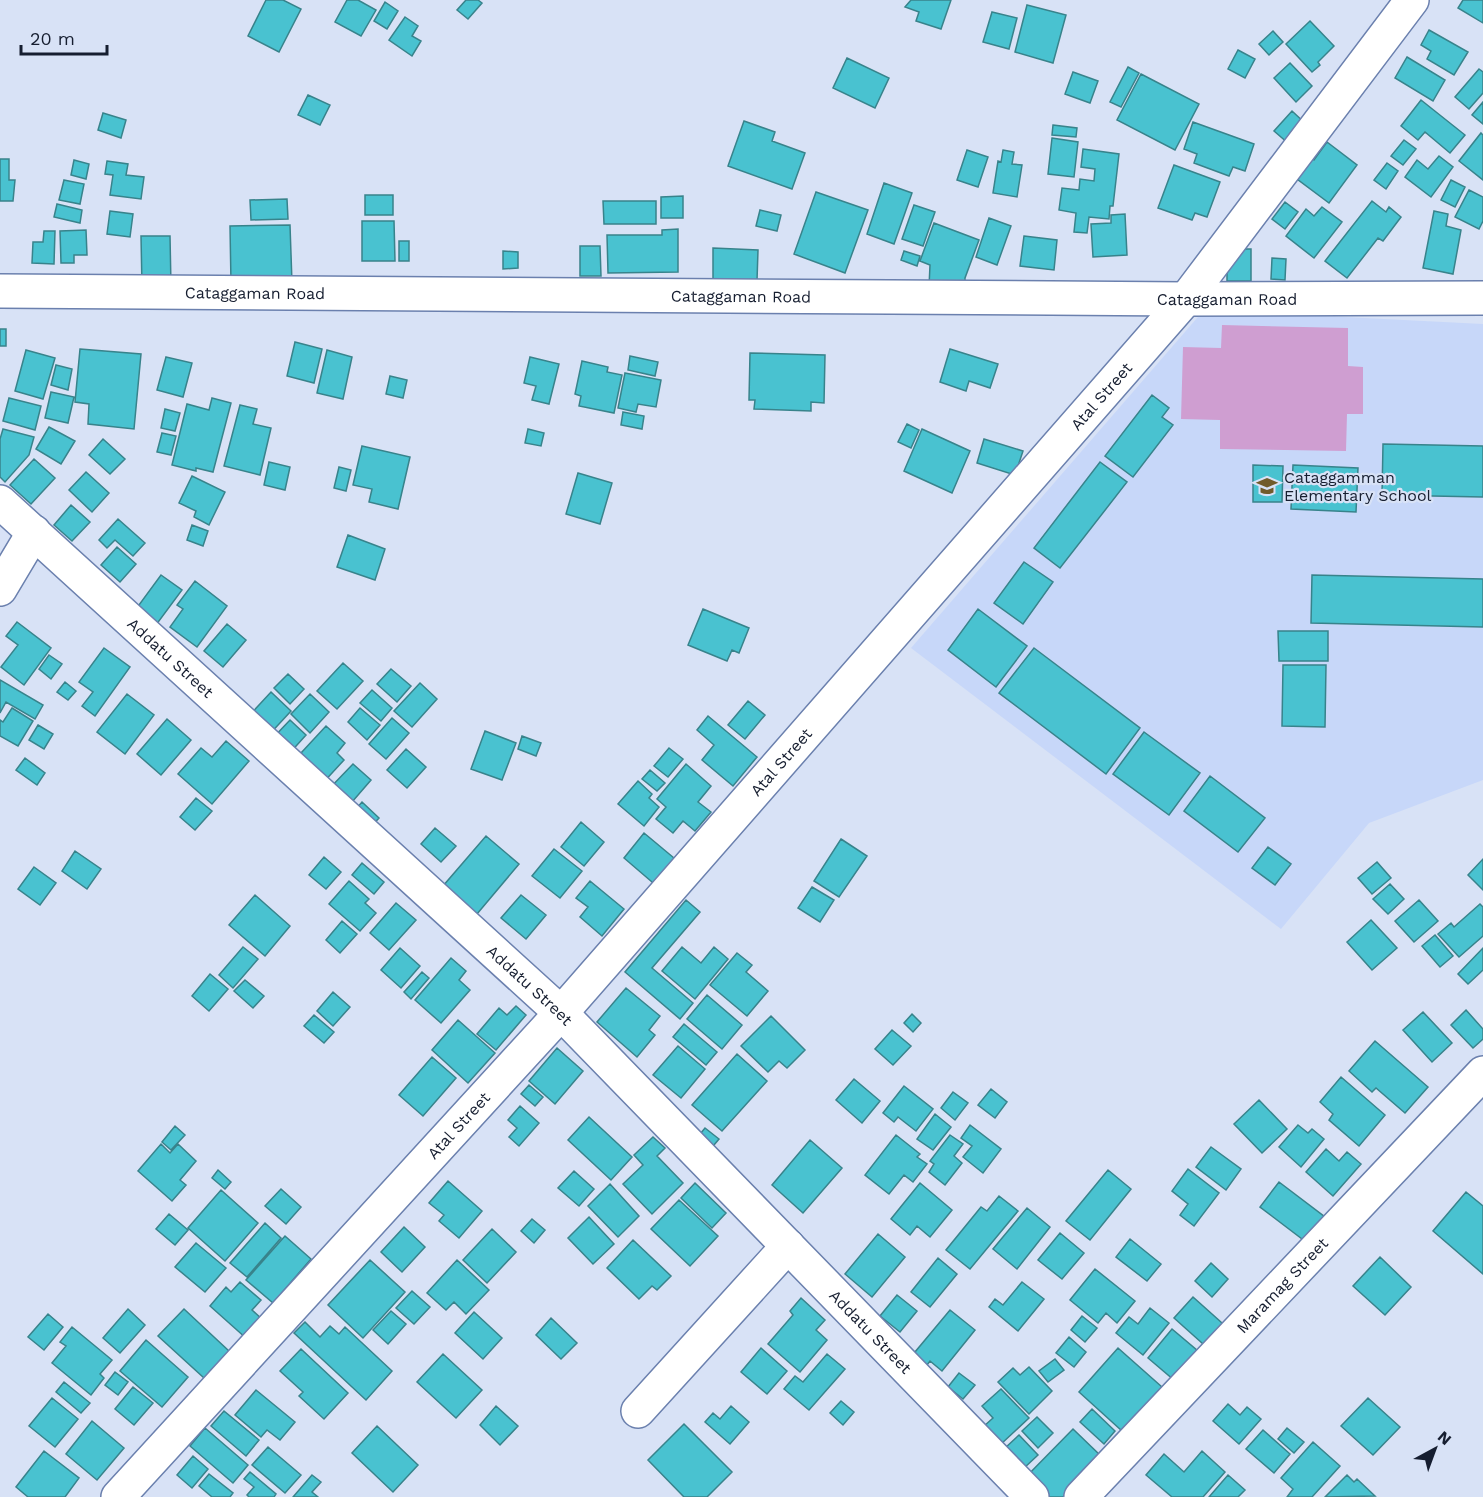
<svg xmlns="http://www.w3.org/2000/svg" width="1483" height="1497" viewBox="0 0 1483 1497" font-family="'Work Sans',sans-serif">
<rect width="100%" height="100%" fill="#d8e2f6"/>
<path fill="#c7d7f9" d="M1204 310 1483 324V780L1369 823 1281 929 911 648Z"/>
<path fill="#cf9ed1" d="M1222 325 1348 328V366L1363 367V414H1347L1346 451 1220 449V420L1181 419 1183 347 1221 348Z"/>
<path fill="#49c2d0" stroke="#38838b" stroke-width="1.5" d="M266 0H283L301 9 279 52 248 36Z
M347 0H358L376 10 361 36 335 22Z
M466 0H478L482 3 468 19 457 10Z
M911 0H951L941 29 916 21 919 12 905 7Z
M1463 0H1483V23L1458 8Z
M385 2 398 11 387 29 374 21Z
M1027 5 1066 15 1053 63 1015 52Z
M992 12 1017 18 1009 49 983 42Z
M405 17 418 26 412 36 421 41 412 56 389 40Z
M1310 21 1334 46 1318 62 1320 65 1312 72 1286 44Z
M1429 30 1468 52 1454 75 1427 59 1431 51 1421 45Z
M1273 31 1283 42 1269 55 1259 44Z
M1238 50 1255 59 1245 78 1228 69Z
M1407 57 1445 80 1433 101 1395 78Z
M847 58 889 78 875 108 833 88Z
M1290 63 1312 86 1296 102 1274 78Z
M1128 67 1139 73 1121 107 1110 102Z
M1479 69 1483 72V93L1469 109 1455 97Z
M1073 72 1098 81 1090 103 1065 94Z
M1141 74 1199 104 1175 150 1117 120Z
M308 95 330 105 320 125 298 115Z
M1421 100 1465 135 1450 153 1425 132 1418 140 1401 126Z
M1483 102V124L1472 115Z
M1292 111 1306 124 1289 144 1274 131Z
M103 113 126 120 121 138 98 130Z
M744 121 775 132 772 141 805 153 792 189 728 166Z
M1193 122 1254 144 1245 171 1233 167 1229 176 1194 163 1197 154 1184 149Z
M1053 125 1077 128 1076 137 1052 135Z
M1481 133 1483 135V180L1459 161Z
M1052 138 1078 142 1074 177 1048 174Z
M1404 140 1416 149 1403 165 1391 156Z
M1327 142 1357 165 1329 203 1293 176 1308 155 1314 160Z
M1083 149 1119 154 1113 206H1110L1109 219 1089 217 1087 233 1074 232 1076 213 1059 210 1062 188 1079 190 1080 179 1094 181 1095 169 1081 167Z
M967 150 988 157 978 187 957 180Z
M1003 150 1014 152 1012 164 1022 165 1017 197 993 193 998 161 1001 162Z
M1439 156 1453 167 1431 197 1405 177 1417 160 1428 169Z
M0 159H9V180H15L13 201H0Z
M74 160 89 164 86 179 71 175Z
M107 161 128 164 126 175 144 177 141 199 110 195 113 175 105 174Z
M1387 163 1398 171 1386 189 1374 180Z
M1174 165 1220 182 1207 217 1195 213 1192 220 1158 208Z
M64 180 84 184 80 204 59 200Z
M1451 180 1465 187 1455 207 1441 200Z
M884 183 912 193 894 244 867 234Z
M1469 190 1483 197V221L1479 229 1455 217Z
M816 192 868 210 845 273 794 254Z
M365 195H393V215H365Z
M683 196V218H661V197Z
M287 199 288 219 251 220 250 200Z
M603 201H656V224H604Z
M1372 201 1386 212 1389 207 1401 217 1383 241 1378 238 1347 278 1325 261Z
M1285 202 1298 212 1285 229 1272 219Z
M57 204 82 210 80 223 54 217Z
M914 205 935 212 923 246 902 239Z
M1322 207 1342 222 1314 258 1286 236 1306 209 1314 216Z
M760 210 781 215 777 231 756 226Z
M110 211 133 214 130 237 107 234Z
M1434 211 1448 214 1446 226 1461 230 1453 274 1423 268Z
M1125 214 1127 255 1093 257 1091 224 1111 223V215Z
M989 218 1011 226 997 265 976 257Z
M362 221H394L395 261H362Z
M934 223 979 240 965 278V289L929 287 930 265 920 261Z
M290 225 292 283 231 284 230 226Z
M678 229V272L608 273 607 235H662V230Z
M86 230 87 255H74V263H61L60 231Z
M44 231H55L54 264 32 263 33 242H43Z
M141 236H170L171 286 142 287Z
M1024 236 1057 240 1054 270 1020 266Z
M399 241H409V261H399Z
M580 246H600L601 276H580Z
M713 248 758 250 757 281 713 280Z
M1237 249H1251V281H1227V268Z
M503 251 518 252V268L503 269Z
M904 251 920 256 917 266 901 260Z
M1272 258 1286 259 1285 280 1271 279Z
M0 329H6V346H0Z
M295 342 322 349 314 383 287 376Z
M80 349 141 354 134 429 88 424 89 404 75 402Z
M950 349 998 364 990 388 969 381 966 391 940 382Z
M26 350 55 358 43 399 15 391Z
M327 350 352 357 343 399 317 393Z
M750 353 825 355 824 403 811 402V411L754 409 755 400H749Z
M630 356 658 362 655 376 628 370Z
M166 357 192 363 183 397 157 390Z
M530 357 559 364 549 404 532 400 536 386 524 383Z
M582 361 608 367 607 372 622 375 614 413 579 406 581 396 575 394Z
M56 365 72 369 68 390 51 385Z
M625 373 661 380 656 407 638 404 636 412 618 408Z
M390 376 407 380 403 398 386 394Z
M51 392 74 397 68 423 45 418Z
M1152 395 1169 408 1162 417 1173 425 1133 477 1105 456Z
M9 398 41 406 35 430 3 421Z
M212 398 231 403 213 472 196 468V471L172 465 187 404 209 410Z
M240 405 257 409 253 424 271 428 260 475 224 466Z
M165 409 180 413 175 431 161 428Z
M623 412 644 416 642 429 621 425Z
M907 424 919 430 911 448 898 442Z
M49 427 75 441 61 464 36 449Z
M3 429 34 437 29 455 5 482 0 477V439Z
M528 429 544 433 541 446 525 443Z
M922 429 970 451 952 493 904 471Z
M162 433 176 436 171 455 157 452Z
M103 439 125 459 110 474 89 455Z
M984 439 1023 451 1018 466 1021 477 977 463Z
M1383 444 1483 446V497L1382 495Z
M362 446 410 457 398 509 369 502 372 489 353 485Z
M34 459 55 478 31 504 10 485Z
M269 462 290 467 285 490 264 485Z
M1100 462 1127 482 1060 568 1034 548Z
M1253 465 1283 466 1282 502H1253Z
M1293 465 1358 468 1356 512 1291 509Z
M339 467 351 470 346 491 334 488Z
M86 472 109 493 92 512 69 490Z
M578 473 612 483 600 524 566 514Z
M192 476 225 492 209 525 194 517 196 511 179 503Z
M71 505 90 522 72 541 54 525Z
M118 519 145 543 133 556 115 540 107 548 99 540Z
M192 525 208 531 203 546 187 540Z
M348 535 385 549 375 580 337 567Z
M117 547 136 564 120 582 101 565Z
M1024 562 1053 582 1023 624 994 603Z
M161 575 182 590 156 625 136 609Z
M1312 575 1483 579V627L1311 623Z
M195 581 227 606 197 647 170 627 183 609 177 605Z
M703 609 749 628 739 653 732 650 727 661 688 645Z
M978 609 1027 646 996 687 948 650Z
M17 622 51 648 24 685 1 667 18 645 6 636Z
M227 624 246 640 223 667 204 651Z
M1278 631H1328V661H1279Z
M104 648 130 667 95 716 82 706 93 692 79 682Z
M1034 648 1140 728 1106 774 999 693Z
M49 655 62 664 51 679 39 669Z
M343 663 363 681 337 709 317 691Z
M1283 665H1326L1325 727 1282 726Z
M391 669 411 686 397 702 377 684Z
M288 674 304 689 290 704 274 688Z
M0 680 43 705 35 719 6 702 0 713Z
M65 682 76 691 68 700 57 692Z
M420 683 437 699 412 727 394 711Z
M372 690 392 708 381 721 360 703Z
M271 692 291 711 267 737 247 718Z
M127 694 154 715 125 754 97 732Z
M310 694 329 712 310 733 291 714Z
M748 701 765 715 745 739 728 725Z
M12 708 33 721 18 746 0 736V720L3 722Z
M360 708 380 725 367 740 348 722Z
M708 716 757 757 733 786 702 760 714 745 697 730Z
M392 718 409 733 386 759 369 744Z
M167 719 191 740 161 775 137 754Z
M290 720 306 735 288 755 271 740Z
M38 725 53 734 44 749 29 740Z
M326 726 345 743 337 753 344 760 321 785 299 765 306 758 301 753Z
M485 731 516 743 502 780 471 769Z
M1144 732 1200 773 1169 815 1113 774Z
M522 736 541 743 536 756 518 749Z
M226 741 249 761 212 804 178 774 201 748 212 757Z
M669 748 683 759 668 777 654 766Z
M406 749 426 767 407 788 387 770Z
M25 758 45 773 37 785 16 770Z
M353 764 371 780 346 809 327 791Z
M686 764 711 786 698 802 711 812 695 831 683 821 673 833 656 819 666 807 657 799Z
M650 770 665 783 657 791 642 779Z
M1210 776 1265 818 1238 852 1184 811Z
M638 781 652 794 649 798 659 807 644 826 618 804Z
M196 798 212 811 195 830 180 817Z
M362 802 379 818 367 831 350 816Z
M581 822 604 842 584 866 561 847Z
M435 828 456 846 441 862 421 844Z
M644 833 680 863 659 888 624 858Z
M486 836 519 864 477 914 443 886Z
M841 839 867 856 839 897 814 881Z
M1268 847 1291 864 1275 885 1252 868Z
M554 849 582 871 560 898 532 876Z
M75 851 101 869 87 889 62 871Z
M324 857 341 872 326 889 309 875Z
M1483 859V890L1468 875Z
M1377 862 1391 878 1372 894 1358 878Z
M362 863 384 882 374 894 352 875Z
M34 867 56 883 40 905 18 889Z
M349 881 369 899 365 903 376 913 360 931 329 904Z
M590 881 624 909 602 936 580 917 588 907 576 898Z
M1390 884 1404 899 1388 914 1373 899Z
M812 887 834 900 820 922 798 908Z
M255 895 290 926 265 956 229 925Z
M521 895 546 915 526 939 501 918Z
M686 900 700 912 652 968 693 1003 680 1019 625 972Z
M1419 900 1438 921 1414 942 1395 921Z
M396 903 416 920 389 950 370 933Z
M1480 904 1483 907V936L1459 957 1438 934 1451 923 1454 927Z
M1371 920 1397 948 1372 970 1347 942Z
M342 921 357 934 340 953 326 940Z
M1435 935 1453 956 1440 967 1422 946Z
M243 947 258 959 233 988 219 975Z
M682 947 701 963 714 947 728 959 695 999 662 971Z
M400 948 420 966 401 988 381 970Z
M1483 948V970L1468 984 1458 974Z
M737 953 752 965 746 972 768 991 747 1016 710 985Z
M451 958 466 971 459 980 470 990 441 1023 415 1000Z
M422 972 429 978 411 999 404 992Z
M210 974 228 989 209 1011 192 996Z
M245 980 264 996 253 1008 234 991Z
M626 988 660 1016 649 1030 655 1035 637 1057 597 1022Z
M333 992 350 1007 333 1026 317 1011Z
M707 995 742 1025 722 1049 687 1019Z
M516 1006 526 1015 496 1050 477 1034 499 1008 507 1015Z
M1466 1010 1483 1029V1039L1473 1048 1451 1025Z
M1423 1012 1452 1043 1432 1062 1403 1030Z
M912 1014 921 1023 913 1032 904 1023Z
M314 1015 334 1032 324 1043 304 1026Z
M771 1016 805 1050 787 1068 779 1061 768 1072 741 1046Z
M458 1020 495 1053 468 1083 432 1050Z
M684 1024 717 1052 706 1065 673 1037Z
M892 1030 911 1046 893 1065 875 1049Z
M1375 1041 1428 1087 1405 1113 1376 1088 1372 1092 1349 1071Z
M678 1046 705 1069 681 1098 653 1075Z
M557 1048 583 1071 555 1104 529 1081Z
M737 1054 767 1081 722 1131 692 1105Z
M432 1057 456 1078 423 1116 399 1095Z
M1341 1077 1385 1115 1359 1146 1329 1120 1333 1114 1320 1102Z
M854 1079 880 1101 862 1123 836 1100Z
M529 1085 543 1097 535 1106 521 1094Z
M904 1086 933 1109 916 1131 898 1117 894 1122 883 1113Z
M991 1089 1007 1102 995 1118 978 1105Z
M953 1092 968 1103 955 1120 941 1108Z
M1259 1100 1287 1129 1262 1153 1234 1124Z
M520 1106 539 1123 519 1146 509 1137 517 1128 508 1120Z
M935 1114 951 1127 933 1150 917 1139Z
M589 1117 632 1157 611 1180 568 1140Z
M970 1125 1001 1149 983 1173 963 1157 972 1146 961 1138Z
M1298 1125 1308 1133 1312 1129 1324 1139 1301 1167 1279 1147Z
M175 1126 185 1135 171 1150 162 1142Z
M705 1128 719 1139 709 1151 696 1139Z
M896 1135 920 1154 917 1157 927 1164 913 1182 904 1175 889 1194 865 1175Z
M950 1135 963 1144 954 1156 962 1163 945 1185 929 1172 934 1164 930 1161Z
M653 1137 665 1148 657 1156 683 1183 652 1214 623 1184 643 1165 634 1155Z
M810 1140 842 1168 803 1213 772 1185Z
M161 1144 170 1153 178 1144 196 1161 180 1180 186 1185 172 1201 138 1171Z
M1211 1147 1241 1169 1226 1190 1196 1167Z
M1326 1149 1339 1161 1347 1152 1361 1164 1333 1196 1306 1172Z
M1188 1169 1219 1193 1194 1226 1180 1215 1188 1204 1172 1191Z
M218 1170 231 1182 225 1189 212 1178Z
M1108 1170 1131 1189 1090 1240 1066 1221Z
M574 1171 594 1189 579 1206 558 1188Z
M448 1181 482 1211 459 1238 439 1221 444 1215 429 1203Z
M1279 1182 1325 1217 1306 1242 1260 1207Z
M695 1183 726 1213 712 1228 681 1198Z
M920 1183 952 1210 930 1237 917 1226 910 1235 891 1219Z
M610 1184 639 1216 618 1237 588 1206Z
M281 1189 301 1207 286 1224 265 1206Z
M221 1190 258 1223 225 1261 188 1228Z
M1466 1192 1483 1206V1274L1433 1231Z
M999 1196 1018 1211 970 1269 946 1250 981 1207 987 1211Z
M679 1200 718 1236 690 1266 651 1229Z
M1027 1208 1050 1227 1017 1269 993 1249Z
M169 1214 188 1230 175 1245 156 1229Z
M589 1217 614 1244 593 1264 568 1238Z
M532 1219 545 1230 534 1243 521 1231Z
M265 1223 281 1238 247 1277 230 1263Z
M404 1227 425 1247 402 1272 381 1252Z
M492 1229 516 1252 487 1283 463 1260Z
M1060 1233 1084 1253 1062 1279 1038 1260Z
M878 1234 905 1257 872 1297 845 1274Z
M285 1236 311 1259 273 1303 246 1280Z
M1130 1239 1161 1264 1147 1281 1116 1257Z
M633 1240 671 1276 657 1290 652 1286 639 1299 607 1268Z
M196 1243 226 1268 205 1292 175 1267Z
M1380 1257 1411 1287 1385 1315 1353 1286Z
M938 1258 957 1274 930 1307 911 1292Z
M370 1260 405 1292 363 1338 328 1305Z
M457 1260 489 1290 466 1314 454 1302 446 1310 427 1293Z
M1211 1263 1228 1279 1212 1297 1195 1281Z
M1095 1269 1135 1301 1117 1323 1106 1313 1098 1323 1070 1300Z
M240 1282 261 1300 252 1310 263 1320 247 1339 210 1306 226 1287 231 1292Z
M1022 1282 1044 1299 1018 1331 989 1307 995 1299 1003 1305Z
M412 1291 430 1307 414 1324 396 1308Z
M897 1295 917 1311 900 1332 880 1316Z
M1193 1297 1231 1331 1212 1352 1174 1318Z
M801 1298 825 1320 816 1330 827 1340 800 1372 768 1344 793 1315 790 1311Z
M1150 1308 1169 1323 1143 1355 1116 1333 1129 1317 1138 1324Z
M128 1309 145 1325 120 1353 103 1338Z
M184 1309 229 1351 204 1378 158 1336Z
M950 1310 975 1330 942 1371 930 1361 924 1369 910 1358Z
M391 1311 406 1324 388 1344 373 1330Z
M474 1312 502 1338 483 1359 455 1333Z
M48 1314 63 1327 44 1350 28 1337Z
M1082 1316 1097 1328 1085 1342 1071 1330Z
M551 1318 577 1343 561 1359 536 1335Z
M305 1322 320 1337 330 1326 339 1334 345 1327 392 1371 366 1400 294 1333Z
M72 1327 112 1360 100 1374 104 1378 91 1395 52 1363 66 1346 60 1342Z
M1172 1329 1198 1351 1181 1386 1148 1358Z
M1069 1337 1086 1352 1074 1367 1056 1353Z
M146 1340 188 1377 162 1407 120 1371Z
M761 1348 787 1371 767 1394 741 1372Z
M1118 1348 1162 1387 1122 1431 1079 1392Z
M301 1349 348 1393 324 1419 299 1396 303 1392 280 1371Z
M443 1354 482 1390 456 1418 417 1382Z
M827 1354 845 1369 809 1410 784 1389 795 1376 803 1382Z
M1055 1359 1064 1370 1048 1382 1039 1371Z
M1029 1367 1052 1391 1029 1414 998 1382 1013 1368 1020 1375Z
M115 1372 128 1382 118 1395 105 1385Z
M959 1373 975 1385 963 1399 948 1387Z
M64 1382 90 1403 81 1413 56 1392Z
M133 1387 153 1403 134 1425 115 1409Z
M1001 1389 1029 1418 1000 1445 983 1427 993 1418 982 1406Z
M256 1390 295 1422 280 1440 267 1430 261 1437 235 1415Z
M52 1398 78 1419 55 1447 29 1426Z
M1368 1398 1400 1427 1373 1455 1341 1426Z
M841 1401 854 1412 843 1425 830 1413Z
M1228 1404 1240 1415 1247 1407 1261 1419 1239 1444 1213 1421Z
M496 1406 518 1426 500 1445 480 1425Z
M731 1406 749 1422 730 1444 705 1422 713 1413 720 1419Z
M1092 1409 1115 1431 1104 1444 1080 1422Z
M224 1411 259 1440 246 1456 211 1426Z
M1037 1417 1053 1433 1038 1448 1022 1431Z
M92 1421 124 1448 97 1480 66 1454Z
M684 1424 732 1472 707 1497H684L648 1460Z
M377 1426 418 1465 393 1492 352 1453Z
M205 1428 248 1465 233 1483 190 1446Z
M1287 1428 1304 1442 1294 1453 1278 1439Z
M1073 1429 1102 1457 1063 1497H1034L1020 1483Z
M1263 1430 1290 1454 1274 1473 1246 1449Z
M1019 1435 1038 1455 1023 1469 1004 1449Z
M1313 1442 1340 1466 1312 1497H1287L1293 1489 1281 1478Z
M268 1447 301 1475 285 1493 252 1465Z
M44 1451 79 1478 65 1497H28L16 1487Z
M1202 1451 1225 1472 1203 1497H1172L1146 1475 1164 1454 1184 1472Z
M193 1456 208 1469 192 1488 177 1475Z
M250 1472 276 1494 274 1497H249L247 1495 254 1487 244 1479Z
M209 1474 233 1493 230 1497H212L199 1486Z
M312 1475 321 1482 312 1492 318 1497H293Z
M1228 1475 1245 1490 1238 1497H1209Z
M1347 1475 1354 1482 1357 1479 1375 1496 1325 1497Z"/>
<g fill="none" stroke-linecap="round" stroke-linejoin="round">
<g stroke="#6b80ae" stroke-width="36">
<g id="minor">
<path id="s1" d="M0 291 1186 299 1483 298"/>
<path id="s2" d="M0 502 561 1013 1032 1497"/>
<path d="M0 589 34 532"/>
<path d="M638 1411 788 1246"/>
<path id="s3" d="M118 1497 561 1013 1186 299 1412 0"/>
<path id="s4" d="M1081 1497 1483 1073"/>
</g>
</g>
<use href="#minor" stroke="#fff" stroke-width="33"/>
</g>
<defs>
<g id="school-bare" transform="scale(1.62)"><path d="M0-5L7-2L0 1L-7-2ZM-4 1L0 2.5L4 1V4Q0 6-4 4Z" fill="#715b2b" stroke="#d8e2f6" stroke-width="2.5" paint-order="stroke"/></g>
</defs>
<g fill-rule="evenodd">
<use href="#school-bare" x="1267" y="486"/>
</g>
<g text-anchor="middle" stroke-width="4.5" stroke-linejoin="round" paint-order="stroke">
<g font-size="16" fill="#161e30" stroke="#d8e2f6">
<text dy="6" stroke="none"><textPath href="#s1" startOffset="255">Cataggaman Road</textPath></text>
<text dy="6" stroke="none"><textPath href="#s1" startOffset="741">Cataggaman Road</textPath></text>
<text dy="6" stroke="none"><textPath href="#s1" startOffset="1227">Cataggaman Road</textPath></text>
<text dy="6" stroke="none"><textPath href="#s3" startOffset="1476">Atal Street</textPath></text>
<text dy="6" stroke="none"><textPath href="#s2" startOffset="231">Addatu Street</textPath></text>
<text dy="6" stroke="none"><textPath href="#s3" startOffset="990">Atal Street</textPath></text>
<text dy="6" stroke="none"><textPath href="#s2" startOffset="717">Addatu Street</textPath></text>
<text dy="6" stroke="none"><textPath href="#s3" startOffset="504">Atal Street</textPath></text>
<text dy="6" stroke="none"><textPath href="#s4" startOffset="292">Maramag Street</textPath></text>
<text dy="6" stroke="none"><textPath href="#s2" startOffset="1203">Addatu Street</textPath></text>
</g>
<g font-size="16" fill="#161e30" stroke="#d8e2f6" text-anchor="start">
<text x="1284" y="483">Cataggamman<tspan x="1284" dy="18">Elementary School</tspan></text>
</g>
</g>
<g transform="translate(1435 1449) rotate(41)" stroke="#d8e2f6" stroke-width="4.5" paint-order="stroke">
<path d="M0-4.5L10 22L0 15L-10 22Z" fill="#161e30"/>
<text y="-9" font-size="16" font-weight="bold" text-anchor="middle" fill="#161e30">N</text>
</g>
<path d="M21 45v9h86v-9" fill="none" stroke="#161e30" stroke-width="3"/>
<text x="30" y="45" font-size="18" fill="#161e30" stroke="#d8e2f6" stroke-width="4.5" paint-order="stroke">20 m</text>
</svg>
